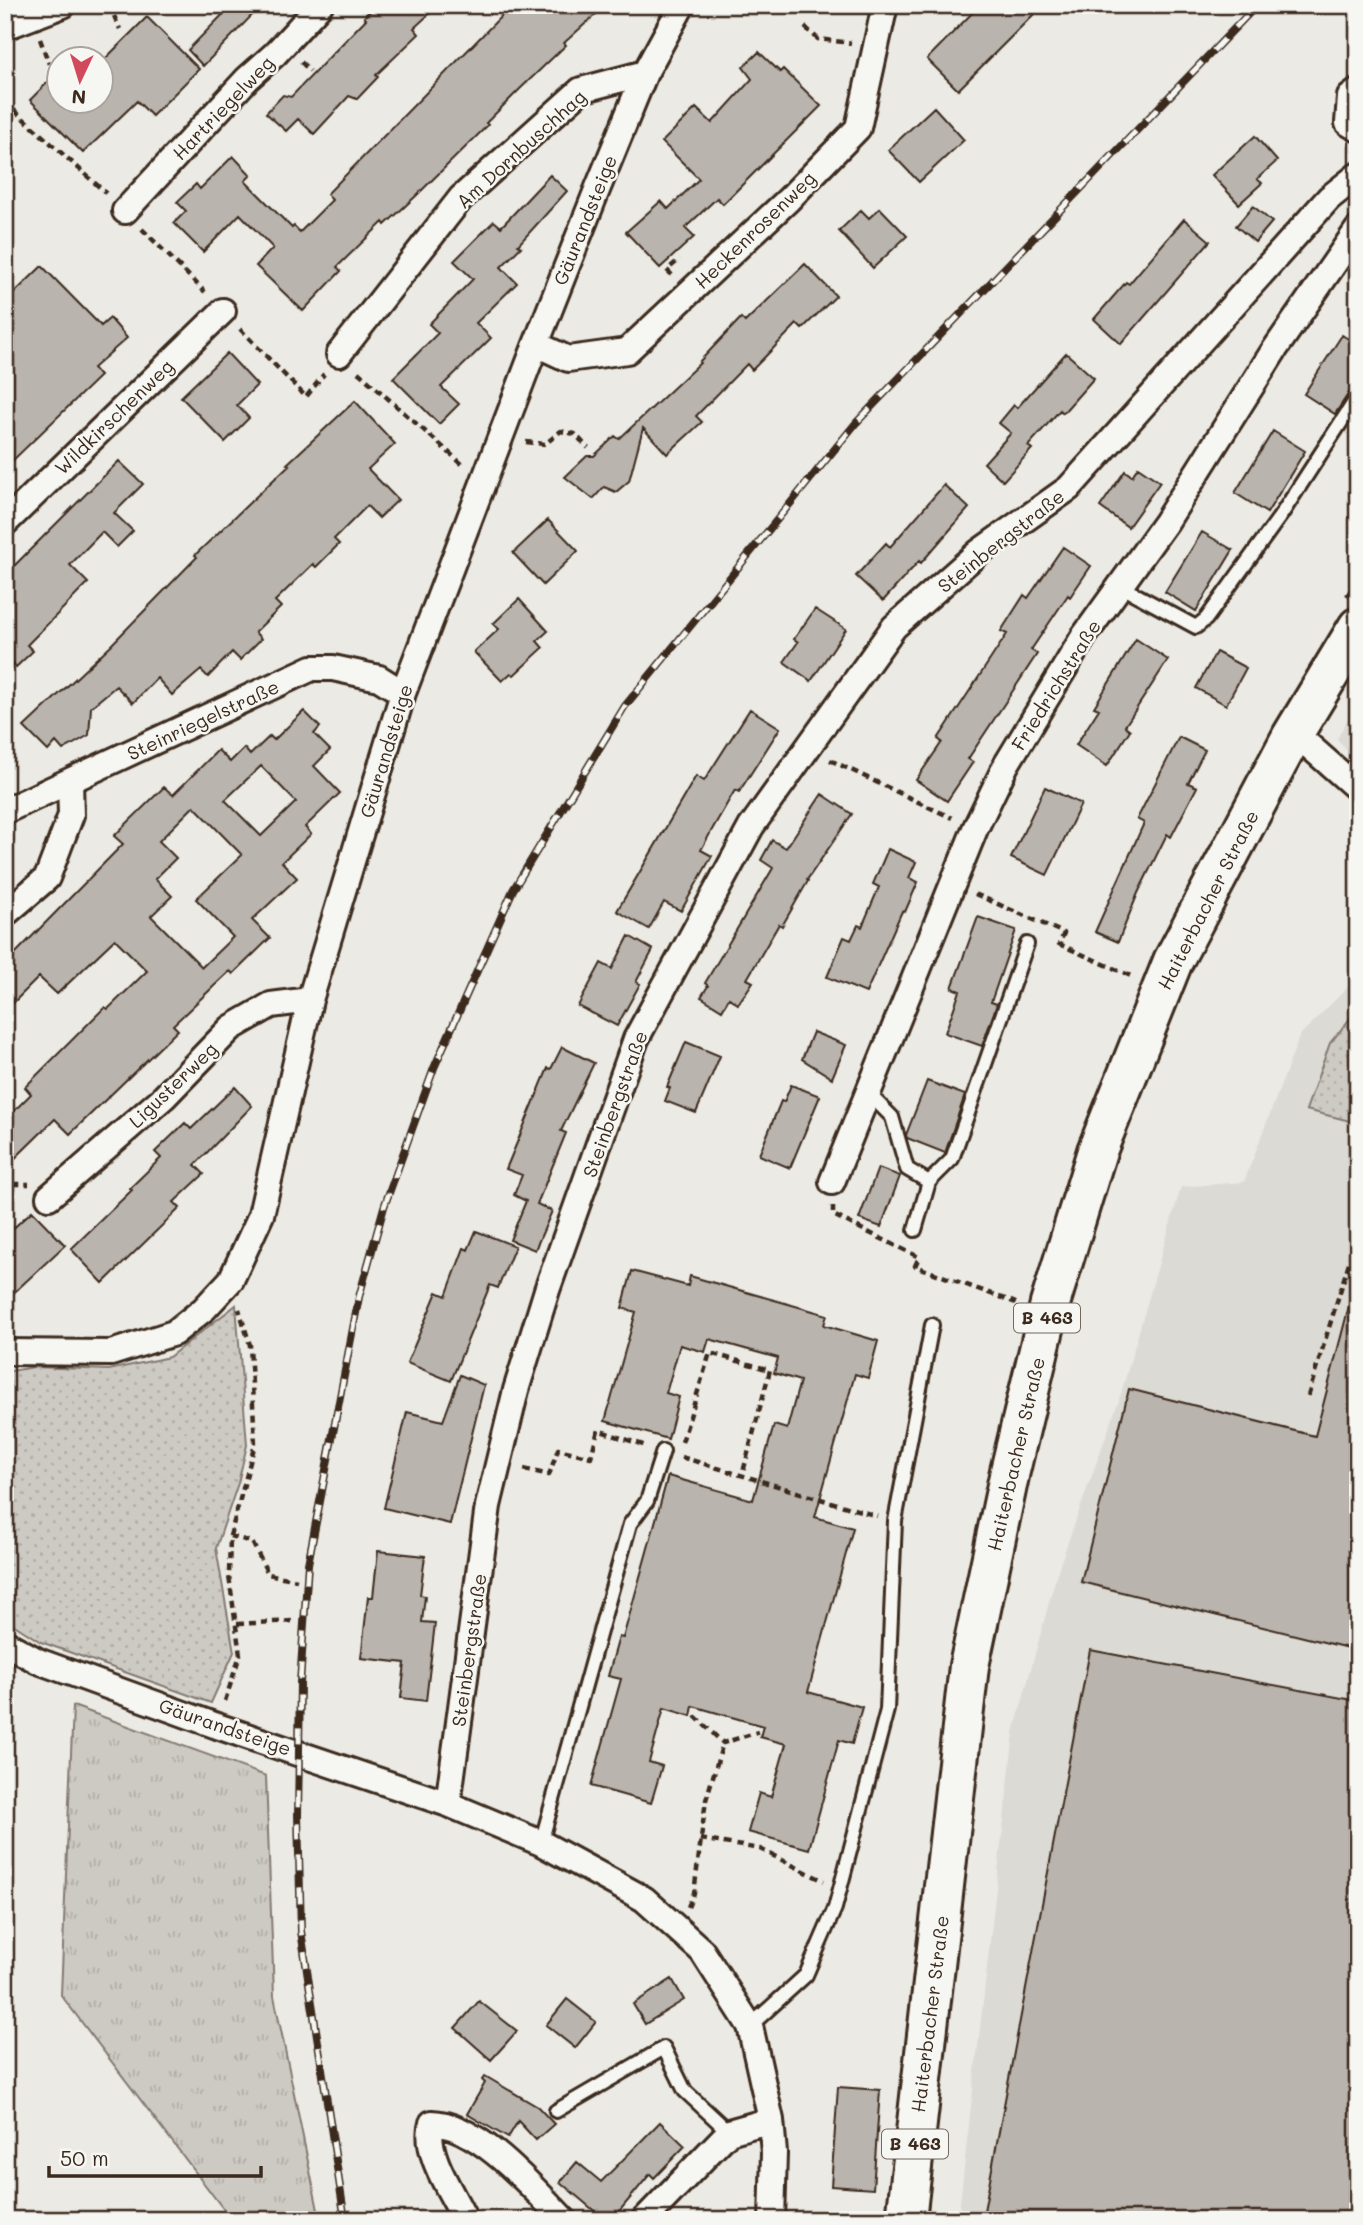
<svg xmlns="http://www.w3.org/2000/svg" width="1363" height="2225" viewBox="0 0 1363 2225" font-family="Mali,sans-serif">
<defs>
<pattern id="grass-dots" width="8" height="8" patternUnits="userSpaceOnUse" patternTransform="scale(1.75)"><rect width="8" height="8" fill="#cdcac4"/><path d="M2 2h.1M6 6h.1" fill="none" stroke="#b1aea8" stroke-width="1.8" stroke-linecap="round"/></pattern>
<pattern id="park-tufts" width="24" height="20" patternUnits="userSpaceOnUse" patternTransform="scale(1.75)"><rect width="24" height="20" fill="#cdcac4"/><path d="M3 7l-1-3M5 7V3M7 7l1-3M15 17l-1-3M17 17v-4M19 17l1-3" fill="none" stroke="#b1aea8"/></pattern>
</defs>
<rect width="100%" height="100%" fill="#ebeae5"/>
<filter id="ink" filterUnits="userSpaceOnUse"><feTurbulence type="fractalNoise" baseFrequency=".0143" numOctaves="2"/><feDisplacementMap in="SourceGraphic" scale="14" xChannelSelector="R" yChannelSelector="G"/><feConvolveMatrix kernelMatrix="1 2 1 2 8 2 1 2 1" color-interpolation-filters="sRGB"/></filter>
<g filter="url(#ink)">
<path fill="#dcdad4" d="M1358 700V763L1337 739Z
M1358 977V2220H958L1014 1732 1057 1573 1119 1400 1181 1187 1244 1182 1300 1035Z"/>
<path fill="url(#grass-dots)" stroke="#847a71" stroke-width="2" d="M1358 1009V1123L1306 1110 1330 1043Z
M236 1305 247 1445 238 1483 216 1548 234 1652 211 1703 41 1642 5 1619V1372L34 1367 109 1370 169 1357Z"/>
<path fill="url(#park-tufts)" stroke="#847a71" stroke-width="2" d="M73 1706 266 1776 274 1996 320 2220 231 2219 61 1995Z"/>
<path fill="#bab4ae" stroke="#3b2a1e" stroke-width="2" fill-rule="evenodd" d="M232 5H262L203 66 188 50Z
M376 5H439L414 28 419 34 376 75 378 77 357 99 349 96 314 134 298 119 286 131 266 113 283 95 291 97 366 19 364 17Z
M512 5H606L564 43 566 45 520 89 486 123 488 125 417 195 385 225 383 222 337 267 341 271 303 311 256 266 273 248 240 214 203 252 174 223 186 211 177 202 196 184 200 189 233 156 251 175 245 181 292 228 294 226 300 232 332 200 327 194Z
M980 5H1043L958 90 927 59Z
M147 17 199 69 152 116 137 101 83 153 30 100 60 70V102H102V62Z
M83 47 95 60H70Z
M759 52 780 72 783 69 821 106 723 204 717 198 685 228 694 237 660 268 626 232 661 201 668 209 699 179 662 142 696 108 712 123 752 79 743 67Z
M934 107 964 140 919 182 888 150Z
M1255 136 1277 161 1257 179 1262 183 1239 204 1212 175Z
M550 175 567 191 518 245 521 247 501 267 517 283 476 323 491 338 441 387 459 404 439 424 393 378 438 333 429 324 473 279 454 261 494 221 501 227Z
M1253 206 1272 222 1255 242 1236 226Z
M880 208 907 236 873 268 839 231 861 210 869 218Z
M1184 219 1210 241 1121 344 1094 319 1126 282 1129 284Z
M805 264 836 296 802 329 797 324 752 370 747 364 696 416 702 422 667 454 643 428 629 481 616 492 604 487 593 499 565 477 587 456H594L615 436 619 439 700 363 699 362 741 318 745 322Z
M42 266 101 326 110 318 127 338 93 368 100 376 5 468V302Z
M1342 335 1358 345V379L1335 414 1304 394Z
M227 353 257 385 237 405 249 418 225 442 181 397Z
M1066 353 1094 378 1063 413 1060 410 1028 446 1032 449 1003 481 984 463 1011 433 999 423 1014 405 1017 408Z
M355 401 395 444 368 469 398 500 379 518 367 506 334 539 339 544 316 567 313 564 275 601 281 607 255 632 261 639 240 660 232 652 208 677 201 670 172 695 157 678 133 703 116 686 91 707 89 735 63 750 56 742 48 751 24 727 111 645 197 557 195 555 289 465 287 464Z
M1273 431 1305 451 1267 513 1235 493Z
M119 461 143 484 114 513 133 531 117 547 102 532 70 565 88 583 27 645 33 651 16 667 10 661 5 666V575Z
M1138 467 1160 482 1128 527 1100 507 1125 471 1132 476Z
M944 485 969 508 921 563 919 561 883 601 856 576 886 543 890 547Z
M548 520 578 551 543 585 513 553Z
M1202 532 1233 550 1196 611 1165 592Z
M1063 547 1091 566 1070 597 1068 595 1031 650 1037 654 968 759 973 762 947 801 916 780 942 742 938 739 1007 634 1001 631 1024 595 1028 598Z
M519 599 548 631 537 641 543 648 514 675 511 673 502 681 474 652 499 629 493 624Z
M815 609 846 629 811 681 784 662 798 642 794 639Z
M1136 639 1168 660 1125 726 1130 730 1107 766 1076 745 1099 709 1094 707Z
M1216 652 1246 668 1226 705 1196 688Z
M750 709 780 728 739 792 735 790 713 828 701 850 712 856 681 911 664 902 649 929 617 911 696 776 704 781Z
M304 711 320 727 314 734 330 750 314 766 340 793 305 827 311 834 282 862 297 878 252 920 270 938 233 974 230 971 173 1025 178 1030 70 1134 55 1119 5 1168V1120L31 1094 25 1087 105 1007 108 1009 147 971 115 939 57 994 39 977 5 1011V964L123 844 114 836 164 787 173 795 218 750 230 762 244 748 250 755 270 736 274 740ZM261 766 296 802 261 836 225 800ZM194 806 242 855 196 899 233 937 202 967 151 916 172 896 155 879 176 858 159 841Z
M1179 737 1205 750 1188 783 1197 787 1171 837 1167 834 1138 893 1118 942 1095 932 1144 823 1137 819Z
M1045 787 1081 804 1047 875 1011 858Z
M822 794 852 814 807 880 808 881 782 926 779 924 747 979 753 982 738 1004 729 998 722 1010 701 997 708 986 705 983 773 868 761 860 772 840 786 848Z
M888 849 916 862 909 878 918 882 905 912 902 911 866 993 827 977 844 937 851 940 858 925 862 927 879 887 873 884Z
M978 917 1016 930 991 1002 997 1004 982 1046 945 1033 960 991 952 988Z
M629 936 653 950 636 982 640 984 617 1026 578 1006 601 963 612 969Z
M813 1032 846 1045 832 1078 802 1059Z
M686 1042 720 1056 696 1113 665 1101 670 1088 667 1087Z
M562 1047 594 1063 561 1131 566 1133 537 1204 552 1211 535 1250 510 1240 526 1201 514 1195 522 1175 506 1169 548 1068 551 1069Z
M927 1081 965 1095 945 1153 907 1138 906 1135Z
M791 1085 820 1096 790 1168 759 1155 781 1101 784 1102Z
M235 1087 252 1106 195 1165 204 1174 174 1202 180 1208 103 1283 71 1249 132 1190 130 1188 161 1158 155 1152 185 1123 191 1129Z
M878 1168 900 1176 881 1227 859 1219Z
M32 1211 65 1245 5 1301V1236Z
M476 1231 515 1246 498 1288 490 1285 451 1381 407 1363 437 1292 446 1296 464 1248 468 1250Z
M632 1271 688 1286 690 1276 827 1315 824 1325 878 1341 868 1378 855 1374 815 1517 853 1528 808 1692 862 1707 852 1744 839 1740 809 1849 748 1832 759 1793 771 1797 786 1744 760 1737 763 1726 693 1706 691 1716 664 1708 649 1762 662 1766 651 1803 591 1786 621 1679 608 1676 619 1637 623 1638 668 1476 753 1500 774 1425 787 1429 800 1381 774 1373 778 1358 709 1339 705 1352 680 1345 666 1393 679 1397 668 1439 605 1421 636 1312 622 1308Z
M1350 1302 1358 1303V1610L1348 1648 1081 1582 1129 1389 1315 1436Z
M460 1375 484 1385 450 1524 384 1508 407 1412 443 1421Z
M378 1551 425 1556 420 1595 425 1596 422 1622 435 1623 426 1701 401 1698 405 1663 361 1658 368 1597H373Z
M1090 1650 1358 1701V2220H1029L984 2211Z
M672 1979 684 2000 645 2024 633 2004Z
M567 1999 596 2022 575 2048 546 2025Z
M479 2001 517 2031 491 2060 455 2028Z
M485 2076 538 2107 554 2124 536 2140 518 2121 508 2138 467 2114 485 2083 482 2080Z
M838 2087 880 2090 873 2189 831 2186Z
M660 2122 685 2146 654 2178 650 2174 612 2220H605L560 2182 577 2162 601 2182Z"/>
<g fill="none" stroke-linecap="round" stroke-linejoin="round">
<g stroke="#3b2a1e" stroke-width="18">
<path id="lane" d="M1120 586 1196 627 1206 619 1281 515 1358 396
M868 1093 892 1117 907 1169 929 1182 915 1230
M929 1182 952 1159 1027 944
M541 1843 630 1524 647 1501 663 1451
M750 2026 806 1975 835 1908 887 1710 895 1521 932 1325
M556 2111 664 2048 685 2091 729 2132"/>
</g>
<g stroke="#3b2a1e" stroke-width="30">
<path id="street" d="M5 27 63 5
M1358 91 1350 97 1348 123 1358 129
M125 211 247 79 275 54 320 5
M536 344 568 359 627 351 788 200 858 128 885 5
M339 354 461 198 581 90 645 73
M5 523 223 311
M1292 736 1307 744 1358 789
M5 811 312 668H333L379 678 403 693
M5 914 47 878 71 815 70 782
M832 1182 975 829 1006 765 1084 636 1166 522 1273 352 1358 229
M49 1197 164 1097 231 1028 271 1005 310 1000
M5 1352 111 1353 174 1333 204 1309 231 1280 261 1215 310 1000 403 693 536 344 597 190 645 73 682 5
M5 1643 38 1661 217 1726 448 1804 541 1843 644 1899 702 1951 750 2026 771 2120 774 2153 772 2220
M448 1804 488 1506 516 1390 547 1290 636 1039 751 827 894 627 979 552 1069 488 1329 198 1358 175
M465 2220C452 2192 423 2153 432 2123 478 2124 533 2188 564 2220
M644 2220 729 2132 771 2120"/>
</g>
<g stroke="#3b2a1e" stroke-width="44">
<path id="primary" d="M906 2220 969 1666 1010 1471 1050 1304 1097 1151 1173 961 1292 736 1358 627"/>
</g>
<path stroke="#3b2a1e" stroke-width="4.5" stroke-dasharray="7 5" stroke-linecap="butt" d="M109 5 120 29
M805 27 818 39 851 43
M40 39 49 64
M301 62 310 71
M5 102 106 193
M142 229 205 292
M672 275 667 270 680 259
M240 329 306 397 324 374
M358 372 462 464
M526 442 545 444 561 431 575 434 588 448
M1347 596 1358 579
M830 760 952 818
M975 894 1064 933 1059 944 1131 976
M5 1193 14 1184H29
M833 1206V1215L919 1257 915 1266 1016 1303
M1308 1396 1358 1233
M682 1442 710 1353 770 1370 742 1476
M681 1457 877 1516
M524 1469 549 1475 558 1449 591 1457 598 1430 646 1446
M230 1536 252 1542 268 1574 297 1580
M237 1624 294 1621
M225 1701 240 1655 229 1576 230 1536 255 1444 250 1345 239 1309
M695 1716 723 1743 758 1732
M700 1839 760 1849 824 1881
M688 1907 694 1893 706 1800 723 1743"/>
<use href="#lane" stroke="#f6f6f2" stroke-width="12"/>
<use href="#street" stroke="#f6f6f2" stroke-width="24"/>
<use href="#primary" stroke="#f6f6f2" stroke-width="38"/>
<g stroke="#3b2a1e" stroke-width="8">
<path id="rail" d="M345 2220 301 1931 298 1815 300 1683 308 1564 359 1297 384 1207 434 1068 513 890 625 706 856 423 1257 5"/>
</g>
<use href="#rail" stroke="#f6f6f2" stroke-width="5" stroke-dasharray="16" stroke-linecap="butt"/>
</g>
</g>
<g text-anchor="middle" stroke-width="5" stroke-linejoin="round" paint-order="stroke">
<g fill="#f6f6f2" stroke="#73675e" stroke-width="2">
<rect x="1014" y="1303.5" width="66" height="29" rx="5"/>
<rect x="882" y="2129.5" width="66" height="29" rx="5"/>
</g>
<g font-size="18" font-weight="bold" fill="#3b2a1e">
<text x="1047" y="1324">B 463</text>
<text x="915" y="2150">B 463</text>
</g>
<g font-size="19" fill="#3b2a1e" stroke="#f6f6f2">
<text transform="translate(223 108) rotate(-46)" y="7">Hartriegelweg</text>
<text transform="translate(521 149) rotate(-42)" y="7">Am Dornbuschhag</text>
<text transform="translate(585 220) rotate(-68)" y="7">Gäurandsteige</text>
<text transform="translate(755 230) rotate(-44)" y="7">Heckenrosenweg</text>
<text transform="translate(114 417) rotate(-44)" y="7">Wildkirschenweg</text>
<text transform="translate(1001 541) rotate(-38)" y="7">Steinbergstraße</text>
<text transform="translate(1056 685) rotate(-58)" y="7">Friedrichstraße</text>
<text transform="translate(203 720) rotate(-25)" y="7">Steinriegelstraße</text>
<text transform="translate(386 751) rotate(-73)" y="7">Gäurandsteige</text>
<text transform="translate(1208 900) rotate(-63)" y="7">Haiterbacher Straße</text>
<text transform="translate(173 1085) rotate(-44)" y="7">Ligusterweg</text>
<text transform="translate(615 1104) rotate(-70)" y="7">Steinbergstraße</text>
<text transform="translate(1016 1454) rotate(-77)" y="7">Haiterbacher Straße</text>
<text transform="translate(469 1650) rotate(-82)" y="7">Steinbergstraße</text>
<text transform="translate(225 1727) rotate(19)" y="7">Gäurandsteige</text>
<text transform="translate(930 2014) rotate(-83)" y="7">Haiterbacher Straße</text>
</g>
</g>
<rect width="1363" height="2225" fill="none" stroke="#f6f6f2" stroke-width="28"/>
<rect x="14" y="14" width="1335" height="2197" fill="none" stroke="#3b2a1e" stroke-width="2.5" filter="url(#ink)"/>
<g transform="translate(80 80) rotate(184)"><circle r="33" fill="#f6f6f2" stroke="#aba49d" stroke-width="2"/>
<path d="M0-5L12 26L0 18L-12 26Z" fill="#d1495b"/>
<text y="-10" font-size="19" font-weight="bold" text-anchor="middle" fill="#3b2a1e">N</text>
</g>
<path d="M49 2166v10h212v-10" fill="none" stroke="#3b2a1e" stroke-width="3.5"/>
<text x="60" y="2166" font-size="21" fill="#3b2a1e" stroke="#f6f6f2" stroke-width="5" paint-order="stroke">50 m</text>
</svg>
